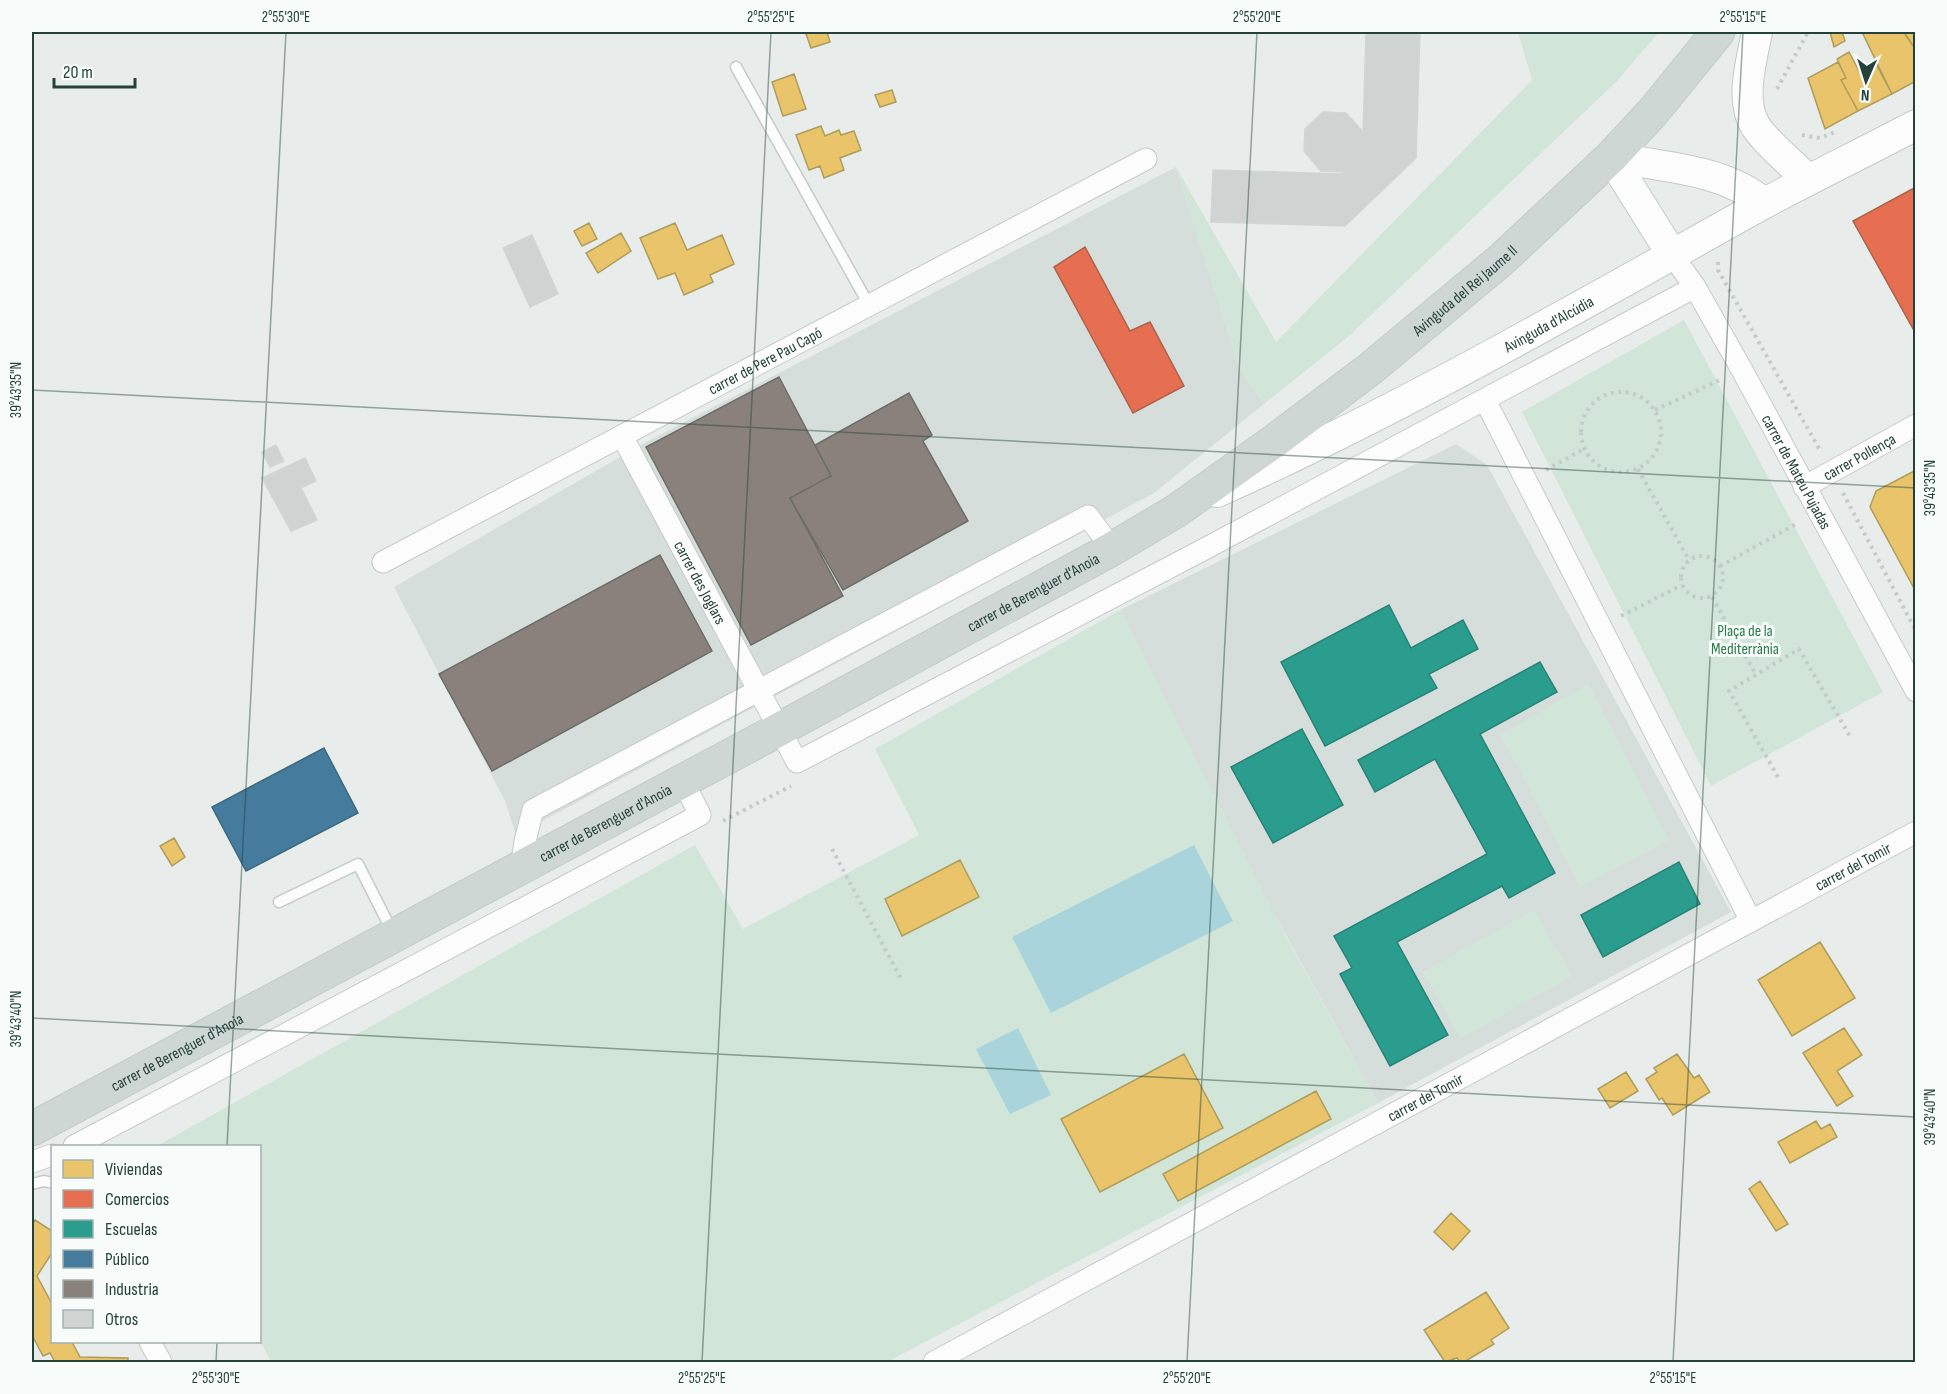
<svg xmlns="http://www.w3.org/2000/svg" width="1947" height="1394" viewBox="0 0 1947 1394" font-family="'Sofia Sans Condensed',sans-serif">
<rect width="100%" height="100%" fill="#e8edeb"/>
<path fill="#d6dedb" d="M1176 167 1238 364 1264 404 1154 493 516 835 505 801 394 587 646 442Z
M1456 444 1487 465 1731 912 1378 1103 1247 864 1120 610Z"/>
<path fill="#d1e6d8" d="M1518 32H1659L1617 81 1349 336 1264 404 1238 364 1176 167 1276 342 1532 80Z
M1684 320 1883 692 1711 786 1522 412Z
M1120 610 1288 940 1378 1103 887 1362H271L260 1340V1146H157L695 845 743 929 919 835 875 749Z
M1588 684 1669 840 1580 887 1501 735Z
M1534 910 1572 976 1461 1038 1423 972Z"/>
<path fill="#a9d4db" d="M1194 845 1233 921 1051 1013 1012 937Z
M1018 1028 1051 1095 1010 1114 976 1049Z"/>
<path fill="#e9c46a" stroke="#ae9d5c" stroke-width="1.5" d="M813 32H827L830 42 811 48 806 34Z
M1830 32H1842L1845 41 1834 47Z
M1862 32H1904L1916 50V81L1892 94Z
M1904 32H1916V50L1906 36Z
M1849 52 1859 71 1875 62 1892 94 1858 111 1841 80 1846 78 1837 59Z
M1838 62 1846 78 1841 80 1858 111 1825 129 1808 78Z
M794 74 806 109 783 116 772 82Z
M892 90 896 102 880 107 875 95Z
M821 126 825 136 839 130 841 135 854 131 861 150 840 158 844 170 824 178 820 166 809 170 796 135Z
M589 223 597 239 582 246 574 231Z
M675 223 687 250 722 235 734 264 710 275 713 282 684 295 675 273 658 279 640 238Z
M621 233 631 251 598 273 586 253Z
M1916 470V592L1870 507 1876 491Z
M174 838 185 857 172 866 160 846Z
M960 860 979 897 902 936 885 899Z
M1820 942 1855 998 1792 1036 1758 980Z
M1844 1028 1862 1055 1837 1071 1853 1096 1837 1106 1803 1053Z
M1184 1054 1223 1128 1100 1192 1061 1119Z
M1677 1054 1694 1078 1699 1075 1710 1092 1673 1115 1662 1098 1659 1100 1646 1079 1657 1072 1654 1068Z
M1626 1072 1638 1091 1610 1108 1598 1089Z
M1316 1091 1331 1119 1178 1201 1163 1174Z
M1816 1121 1821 1129 1830 1124 1837 1137 1790 1163 1778 1142Z
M1760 1181 1788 1224 1776 1231 1749 1189Z
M1451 1213 1470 1231 1453 1250 1434 1232Z
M35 1220 52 1231V1253L37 1276 52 1304V1342H72L80 1357 128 1358V1362H55L50 1353 43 1356 32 1335V1225Z
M1486 1292 1509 1328 1491 1340 1494 1344 1464 1362H1460L1457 1358 1445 1362 1424 1330Z"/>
<path fill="#e76f51" stroke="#ac624a" stroke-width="1.5" d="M1916 187V334L1853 221Z
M1085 247 1130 331 1150 322 1184 386 1133 413 1054 267Z"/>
<path fill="#2a9d8f" stroke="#288276" stroke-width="1.5" d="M1389 605 1411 648 1463 620 1478 649 1429 674 1437 688 1325 746 1281 662Z
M1540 662 1557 692 1480 734 1555 873 1509 898 1502 886 1397 942 1448 1035 1390 1066 1340 974 1352 968 1334 936 1487 854 1435 759 1375 792 1358 760Z
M1302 729 1343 805 1273 843 1231 767Z
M1679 862 1700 904 1603 957 1581 915Z"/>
<path fill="#457b9d" stroke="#3b6a7f" stroke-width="1.5" d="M324 748 358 813 246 871 212 807Z"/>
<path fill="#8a817c" stroke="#6b6e68" stroke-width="1.5" d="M779 377 831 476 790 498 843 596 751 645 646 447Z
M909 393 932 435 923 441 968 521 843 590 790 498 831 476 815 445Z
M660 555 712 651 492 771 439 674Z"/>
<path fill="#cfd4d2" stroke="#d1d6d4" stroke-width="1.5" d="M1366 32H1420L1416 158 1345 226 1211 222 1213 170 1342 174 1344 172 1321 171 1304 151 1305 129 1323 112 1346 113 1363 132Z
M532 235 558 294 530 307 503 248Z
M276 445 284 461 270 467 262 452Z
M305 458 316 481 301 488 317 520 291 531 262 478Z"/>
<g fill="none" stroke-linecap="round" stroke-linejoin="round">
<g stroke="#c5cac8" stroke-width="13">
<path id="lane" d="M736 67 869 305
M279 902 358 864 393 933
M32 1184 44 1181 52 1183"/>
</g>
<g stroke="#c5cac8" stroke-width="23">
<g id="street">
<path id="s1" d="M1673 256 1695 287 1742 370 1916 691"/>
<path d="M1485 400 1751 921"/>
<path id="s2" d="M622 436 797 762 1197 553 1695 287"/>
<path id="s3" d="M1804 487 1916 425"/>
<path id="s4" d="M383 562 1146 159"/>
<path d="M521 869 525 841 533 810 1088 516 1112 549"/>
<path d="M74 1146 700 815 683 781"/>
<path d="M32 1162 52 1155"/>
<path d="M150 1342 161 1362"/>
<path id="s5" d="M934 1362 1916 832"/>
</g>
</g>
<g stroke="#c3cbc8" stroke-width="32">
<g id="secondary">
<path d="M1757 32C1752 59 1739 101 1756 127 1770 147 1792 163 1808 180"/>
<path d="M1611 157C1662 167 1724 169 1764 203"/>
<path d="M1611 157 1673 256"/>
<path id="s6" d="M1217 492C1405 408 1583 304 1763 204 1813 177 1865 152 1916 125"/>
</g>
</g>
<g stroke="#c3ccc9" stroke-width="35">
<g id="primary">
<path id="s7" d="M32 1129 780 729 1112 549 1176 511 1276 440 1370 369 1501 260 1611 157 1652 113 1718 32"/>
</g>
</g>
<path stroke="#c3ccca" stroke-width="4" stroke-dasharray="3 4.5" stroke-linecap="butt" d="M1777 89 1808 32
M1802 135 1820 138 1835 132
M1718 262V270L1821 452
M1581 432a40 40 0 1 1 80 0a40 40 0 1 1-80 0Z
M1655 410 1722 379
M1638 469 1689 560
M1546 470 1584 449
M1843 493 1916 631
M1681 577a21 21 0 1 1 42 0a21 21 0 1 1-42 0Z
M1720 566 1798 523
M1712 597 1756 675
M1621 616 1682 585
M1778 777 1729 691 1799 649 1851 738
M723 821 791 786
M832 849 901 979"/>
<use href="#lane" stroke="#fcfcfc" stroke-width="10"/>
<use href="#street" stroke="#fcfcfc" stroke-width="21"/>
<use href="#secondary" stroke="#fcfcfc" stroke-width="30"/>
<use href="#primary" stroke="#cfd7d5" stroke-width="33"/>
</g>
<path fill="none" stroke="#24423a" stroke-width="1.5" stroke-opacity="0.45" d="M32 390 1916 488M32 1018 1916 1117M227 1146 286 32M216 1362 217 1342M702 1362 771 32M1187 1362 1257 32M1673 1362 1743 32"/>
<g text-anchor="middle" stroke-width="6" stroke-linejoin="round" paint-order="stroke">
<g font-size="16" fill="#24423a" stroke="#f7fbf9">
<text dy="6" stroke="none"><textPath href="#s7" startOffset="1664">Avinguda del Rei Jaume II</textPath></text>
<text dy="6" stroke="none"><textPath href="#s6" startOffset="372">Avinguda d'Alcúdia</textPath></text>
<text dy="6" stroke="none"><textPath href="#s4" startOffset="432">carrer de Pere Pau Capó</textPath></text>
<text dy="6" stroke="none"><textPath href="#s3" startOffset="63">carrer Pollença</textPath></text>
<text dy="6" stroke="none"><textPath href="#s1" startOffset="249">carrer de Mateu Pujadas</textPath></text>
<text dy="6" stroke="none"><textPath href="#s2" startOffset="166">carrer des Joglars</textPath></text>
<text dy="6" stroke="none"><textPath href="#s7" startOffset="1136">carrer de Berenguer d'Anoia</textPath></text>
<text dy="6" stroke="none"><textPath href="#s7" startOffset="650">carrer de Berenguer d'Anoia</textPath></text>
<text dy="6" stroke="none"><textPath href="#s5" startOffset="1044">carrer del Tomir</textPath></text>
<text dy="6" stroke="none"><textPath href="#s7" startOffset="164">carrer de Berenguer d'Anoia</textPath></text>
<text dy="6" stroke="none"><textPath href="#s5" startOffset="558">carrer del Tomir</textPath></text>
</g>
<g font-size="16" fill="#2d7a4b" stroke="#f7fbf9">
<text x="1745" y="636">Plaça de la<tspan x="1745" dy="18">Mediterrània</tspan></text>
</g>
</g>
<rect width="1947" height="1394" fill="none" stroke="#f7fbf9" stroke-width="66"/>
<rect x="51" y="1145" width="210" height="198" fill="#f7fbf9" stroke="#a3b1ad" stroke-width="1.5"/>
<rect x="63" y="1160" width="30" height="18" fill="#e9c46a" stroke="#a3b1ad" stroke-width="1.5"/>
<text x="105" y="1175" font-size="18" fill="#24423a">Viviendas</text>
<rect x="63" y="1190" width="30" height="18" fill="#e76f51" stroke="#a3b1ad" stroke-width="1.5"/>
<text x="105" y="1205" font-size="18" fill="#24423a">Comercios</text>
<rect x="63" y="1220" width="30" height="18" fill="#2a9d8f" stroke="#a3b1ad" stroke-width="1.5"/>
<text x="105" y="1235" font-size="18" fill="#24423a">Escuelas</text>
<rect x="63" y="1250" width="30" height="18" fill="#457b9d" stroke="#a3b1ad" stroke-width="1.5"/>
<text x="105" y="1265" font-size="18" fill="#24423a">Público</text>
<rect x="63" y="1280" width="30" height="18" fill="#8a817c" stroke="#a3b1ad" stroke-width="1.5"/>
<text x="105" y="1295" font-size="18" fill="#24423a">Industria</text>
<rect x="63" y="1310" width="30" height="18" fill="#cfd4d2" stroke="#a3b1ad" stroke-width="1.5"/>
<text x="105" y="1325" font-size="18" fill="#24423a">Otros</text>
<g transform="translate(1866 81) rotate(183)" stroke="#f7fbf9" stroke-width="4.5" paint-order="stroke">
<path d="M0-4.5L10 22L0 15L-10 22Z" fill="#24423a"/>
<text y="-9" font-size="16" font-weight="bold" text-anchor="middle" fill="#24423a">N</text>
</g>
<path d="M54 78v9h81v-9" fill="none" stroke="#24423a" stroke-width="3"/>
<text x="63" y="78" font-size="18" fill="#24423a" stroke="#f7fbf9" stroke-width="4.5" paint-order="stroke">20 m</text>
<rect x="33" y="33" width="1881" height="1328" fill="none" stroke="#24423a" stroke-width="2"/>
<g font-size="15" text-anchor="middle" fill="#24423a">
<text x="286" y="22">2°55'30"E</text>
<text x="771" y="22">2°55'25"E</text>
<text x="1257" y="22">2°55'20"E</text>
<text x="1743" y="22">2°55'15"E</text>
<text transform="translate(16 390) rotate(-90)" y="5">39°43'35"N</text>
<text transform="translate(1930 488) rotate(-90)" y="5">39°43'35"N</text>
<text transform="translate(16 1019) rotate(-90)" y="5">39°43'40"N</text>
<text transform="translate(1930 1117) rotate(-90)" y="5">39°43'40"N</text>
<text x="216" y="1383">2°55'30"E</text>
<text x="702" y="1383">2°55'25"E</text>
<text x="1187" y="1383">2°55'20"E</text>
<text x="1673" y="1383">2°55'15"E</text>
</g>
</svg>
